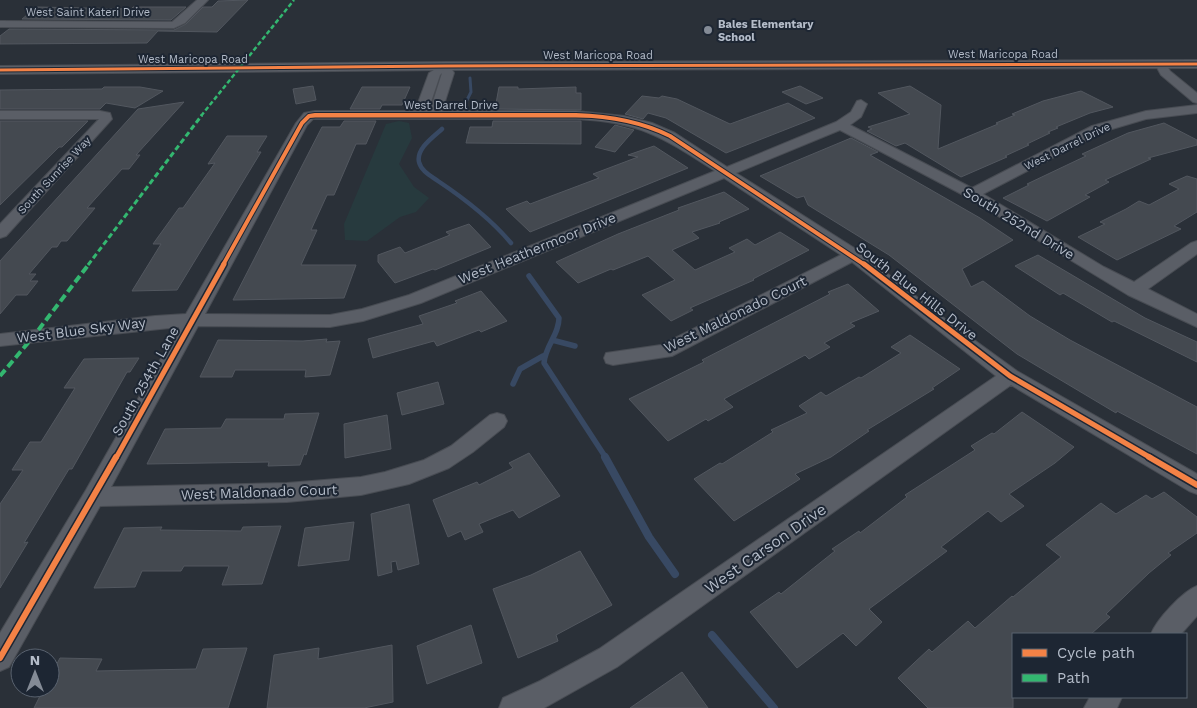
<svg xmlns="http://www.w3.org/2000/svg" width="1197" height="708" viewBox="0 0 1197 708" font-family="'Work Sans',sans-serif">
<rect width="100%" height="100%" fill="#2a3038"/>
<path fill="#273a3e" d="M399 121 409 123 412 138 399 164 414 187 429 198 416 212 400 217 367 241 345 240 344 224 386 124Z"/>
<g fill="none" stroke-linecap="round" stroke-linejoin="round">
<path stroke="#384963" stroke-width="3" d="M464 106 471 92 470 78"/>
<path stroke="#384963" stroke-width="4.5" d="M442 129C433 137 416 149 419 162 421 171 431 176 438 181 465 199 490 218 511 243"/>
<path stroke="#384963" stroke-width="5.5" d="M529 276 559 318C559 335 545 346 544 363L606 458
M552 340 575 346
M513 384 520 369 543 356"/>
<path stroke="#384963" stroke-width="8" d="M605 457 649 537 675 574
M712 635 774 708"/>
</g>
<path fill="#444950" stroke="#52575f" d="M248 0 217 32 158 31 147 43 0 44V36L9 29 174 30 186 24 203 7H212L218 1Z
M37 7 131 9 133 7H186L171 20 22 19Z
M313 86 316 100 296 104 293 89Z
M800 86 823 98 806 104 782 92Z
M910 86 941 105 938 149 998 124 996 123 1015 115 1012 114 1043 101 1081 91 1113 107 1090 113 1056 127 1058 128 1048 132 1050 133 1027 144 1029 145 1005 156 1007 157 961 177 905 143 896 146 867 131 872 129 868 127 910 114 878 93Z
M104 87H140L163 91 135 108 106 103 100 109H0V90L102 89Z
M362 87H410L402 105H382L380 109H350Z
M499 87H518V89L576 87V93H581V110L495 109Z
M642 96 659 98 662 96 677 99 730 124 788 103 815 118 726 153 666 118 648 113 643 119 625 114Z
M184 102 136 155H140L129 169H122L87 208H95L67 241H61L57 247H52L29 274H36L30 281H38L27 295H16L0 314V261L138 109Z
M0 121H88L62 147H59L0 205Z
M344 121H376L366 144H356L334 195H327L311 230H317L301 265H356L344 298 233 300 322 127H340Z
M493 121H581V144L466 143 470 127H492Z
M1164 123 1197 140V145L1148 158 1151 159 1105 180 1109 182 1085 195 1090 197 1047 221 1003 198 1029 185 1027 184 1086 156 1082 154 1128 133Z
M615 125 634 130 615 152 595 147Z
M227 136H267L257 152H261L177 290 132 291 161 244H153L179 208H183L215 163 208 164Z
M851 138 878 152 870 155 980 218 1013 240 962 269 971 287 983 281 1030 316 1070 340 1197 407V454L1117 411 1116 413 1017 354 889 255 808 205 804 196 797 198 760 176Z
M654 146 688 168 530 232 506 209 527 201 530 204 599 178 593 174 638 157 628 155Z
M1187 176 1197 179V212L1174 226 1181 229 1117 260 1078 237 1105 224 1100 222 1126 209 1139 201 1149 205 1179 189 1169 184Z
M724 192 749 209 719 222 720 223 692 232 699 238 672 250 695 270 735 252 729 248 747 239 755 245 780 232 809 250 753 279 754 280 690 308 693 310 671 321 642 295 675 280 648 256 613 270 611 269 578 283 556 262 618 234 679 210 678 208Z
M469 224 491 247 435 270 433 269 395 283 378 262V255L400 247 405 253 450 235 446 232Z
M1038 255 1145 318 1197 342V362L1114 321 1112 322 1063 293 1060 295 1015 266Z
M848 284 879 311 850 323 855 326 824 343 830 347 809 359 805 355 724 399 733 407 708 421 706 419 668 441 629 399 704 362 702 360 830 294 828 292Z
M481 291 507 321 481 332 479 330 437 346 434 341 373 358 368 339 423 324 419 316 457 303 455 301Z
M910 335 960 369 932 388 934 389 867 430 869 431 831 457 795 474 800 479 734 521 694 479 720 463 722 464 773 432 771 430 807 413 799 406 821 392 826 396 859 377 861 378 901 353 891 347Z
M327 339 326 342 340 341 330 375 305 377 306 370H235L232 377H200L218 340 303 341Z
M139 358 130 372H127L72 469H69L24 543 28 542 0 588V504L23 470H12L30 442H41L75 388H64L84 359Z
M438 382 444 404 402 415 397 393Z
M1022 412 1074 447 1055 463 1009 494 1024 506 1001 522 988 511 941 547 947 551 869 609 882 622 856 646 843 633 797 668 750 612 779 592 781 594 835 551 832 549 859 531 860 533 907 497 905 495 975 450 971 446 992 433 994 434Z
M319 413 306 455 304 454 300 465 268 466 269 462 147 464 165 429 221 428 226 419H284L285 414Z
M387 415 391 449 345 458 344 424Z
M529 453 560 496 519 518 513 510 479 524 483 532 465 540 461 531 448 537 433 500 477 482 479 485 513 468 509 463Z
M1164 492 1197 517V533L1168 553 1171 555 1149 573 1106 614 1110 617 1091 634H1013V708H928L898 678 929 649 932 652 968 621 975 628 1012 596 1013 597 1061 557 1046 545 1101 503 1116 514 1146 495 1152 499Z
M409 504 419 564 398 570 396 561 391 562 392 572 378 576 371 514Z
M354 522 349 560 298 566 305 528Z
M281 526 262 584 222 585 229 566H184L181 571H142L135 587 94 588 124 528 162 527 160 530 241 531 243 527Z
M580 551 612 605 556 635 558 641 518 658 493 589 531 575Z
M471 625 482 663 427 684 417 646Z
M392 645 393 702 364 708H267L274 655 319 648 318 659Z
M247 648 228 708H34L44 688H50V677L60 658 102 659 96 671 196 669 203 649Z
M682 672 708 708H630Z"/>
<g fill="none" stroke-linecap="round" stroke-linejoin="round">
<g stroke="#484c53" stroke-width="2">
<path id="minor" d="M197 0H208L185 23 174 28 0 27V21L172 22Z
M1161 61 1165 62 1170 71 1197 93V103L1193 102 1161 75 1155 64Z
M445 63 449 64 454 73 442 111H576L624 116 652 123 675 133 727 167 836 122 851 112 857 101 861 100 867 104 861 117 850 125 972 188 1092 126 1146 111 1197 105V113L1146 119 1102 132 983 194 1104 267 1134 282 1191 243 1197 241V254L1148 289 1197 314V327L1128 295 967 197 840 130 736 173 859 251 937 313 1017 371 1197 474V494L1189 491 1011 385 617 667 544 708H499L503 698 540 681 599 649 996 376 852 262 672 356 613 365 606 363 604 358 606 353 661 345 841 255 724 178 421 303 363 321 330 327 198 326 111 487 287 483 361 477 385 472 424 460 451 446 490 415 497 413 504 415 507 421 504 427 473 452 449 468 409 484 361 495 287 502 100 506 9 667 0 671V633L86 490 179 327 0 346V334L155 316 186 314 296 123 304 113 315 111H415L429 73ZM442 73 430 111H428L440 75ZM313 119H576C641 122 662 137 715 171L409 295 362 309 330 315 205 314 307 125Z
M0 111H100L110 113 112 119 6 236 0 238V224L99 119H0Z
M1197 586V616L1181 634H1151C1157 619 1182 592 1197 586Z
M1090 697H1122L1117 708H1084Z"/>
</g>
<g stroke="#484c53" stroke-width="2">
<path id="tertiary" d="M1197 60V68L445 70 0 74V66L445 62Z"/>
</g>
<use href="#minor" fill="#5a5e66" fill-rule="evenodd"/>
<use href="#tertiary" fill="#5a5e66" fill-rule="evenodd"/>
<path stroke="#33b770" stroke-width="2.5" stroke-dasharray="4.5 2.5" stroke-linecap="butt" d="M201 116 294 0"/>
<path stroke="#33b770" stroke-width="3" stroke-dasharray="5.5 3" stroke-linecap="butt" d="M88 265 202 115"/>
<path stroke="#33b770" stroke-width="4" stroke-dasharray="8 4" stroke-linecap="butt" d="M0 376 33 337 89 264"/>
<g stroke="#1d2633" stroke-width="5">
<path id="cycleway-far3" d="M0 70 445 66 1197 64
M310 116H591"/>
</g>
<g stroke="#1d2633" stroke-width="6">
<path id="cycleway-far2" d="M223 265 302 123 309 116 315 115H576C609 116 640 121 670 136L865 265"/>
</g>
<g stroke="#1d2633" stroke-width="8">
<path id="cycleway-far1" d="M864 264 1010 376 1151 458
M116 458 224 264"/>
</g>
<g stroke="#1d2633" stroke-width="9">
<path id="cycleway" d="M1149 457 1197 485
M0 658 116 457"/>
</g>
<use href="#cycleway-far3" stroke="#f48246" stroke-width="3"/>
<use href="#cycleway-far2" stroke="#f48246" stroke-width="4"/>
<use href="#cycleway-far1" stroke="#f48246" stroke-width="5"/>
<use href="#cycleway" stroke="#f48246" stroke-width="6"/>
</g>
<circle fill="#848b96" stroke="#1d2633" stroke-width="2" cx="708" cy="30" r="5"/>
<g text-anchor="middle" stroke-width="4" stroke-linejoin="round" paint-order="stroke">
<g font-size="11" fill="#b4bcc9" stroke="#1d2633">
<text x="88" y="16">West Saint Kateri Drive</text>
<text x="1003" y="58">West Maricopa Road</text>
<text x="598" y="59">West Maricopa Road</text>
<text x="193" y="63">West Maricopa Road</text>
<text x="451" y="109">West Darrel Drive</text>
<text transform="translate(1067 146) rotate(-26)" y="4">West Darrel Drive</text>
<text transform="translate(54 175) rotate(-47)" y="4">South Sunrise Way</text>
</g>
<g font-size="11" font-weight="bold" fill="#b4bcc9" stroke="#1d2633" text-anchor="start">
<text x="718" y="28">Bales Elementary<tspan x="718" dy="13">School</tspan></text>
</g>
<g font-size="14" fill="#b4bcc9" stroke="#1d2633">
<text transform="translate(1019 223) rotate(31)" y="5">South 252nd Drive</text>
<text transform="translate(537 248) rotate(-22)" y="5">West Heathermoor Drive</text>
<text transform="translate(917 291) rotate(38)" y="5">South Blue Hills Drive</text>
<text transform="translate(735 314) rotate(-26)" y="5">West Maldonado Court</text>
<text transform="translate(81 330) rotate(-7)" y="5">West Blue Sky Way</text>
<text transform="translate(145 381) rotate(-61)" y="5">South 254th Lane</text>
<text transform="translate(259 492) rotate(-2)" y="5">West Maldonado Court</text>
</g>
<g font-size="16" fill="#b4bcc9" stroke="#1d2633">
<text transform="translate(765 548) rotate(-35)" y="6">West Carson Drive</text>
</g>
</g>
<rect x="1012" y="633" width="175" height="65" fill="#1d2633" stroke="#59626f"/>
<rect x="1022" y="649" width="25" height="8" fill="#f48246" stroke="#59626f"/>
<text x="1057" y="658" font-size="15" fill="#b4bcc9">Cycle path</text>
<rect x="1022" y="674" width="25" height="8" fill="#33b770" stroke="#59626f"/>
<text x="1057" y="683" font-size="15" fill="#b4bcc9">Path</text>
<g transform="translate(35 673)"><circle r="24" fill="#1d2633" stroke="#59626f"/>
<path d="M0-4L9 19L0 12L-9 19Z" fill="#848b96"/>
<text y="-8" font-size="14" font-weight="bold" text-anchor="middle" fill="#b4bcc9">N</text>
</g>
</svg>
